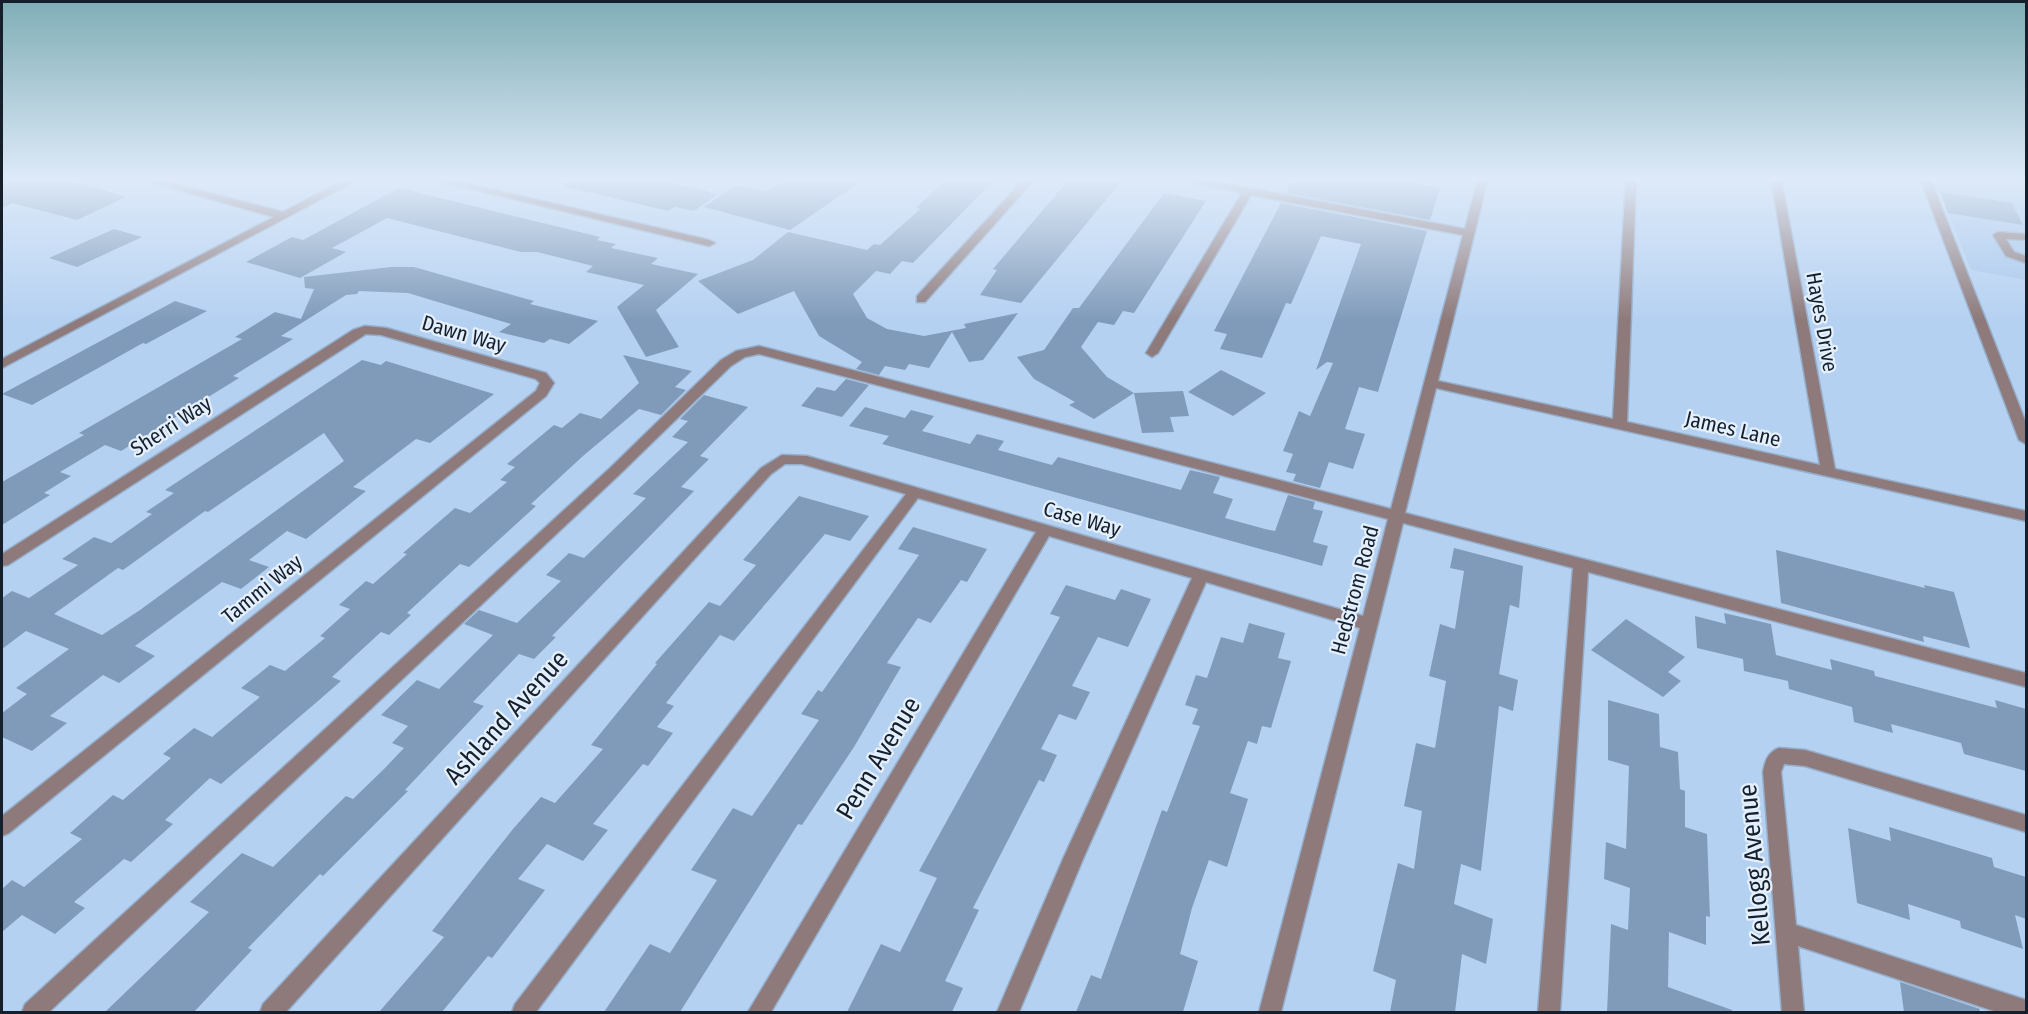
<svg xmlns="http://www.w3.org/2000/svg" width="2028" height="1014" viewBox="0 0 2028 1014" font-family="'Fira Sans Condensed',sans-serif">
<rect width="100%" height="100%" fill="#b5d1f2"/>
<path fill="#a5c6ec" d="M1934 178H2026V280L1971 270Z"/>
<path fill="#809bba" fill-rule="evenodd" d="M2 178H62L126 197 77 220 12 203 2 208Z
M564 178H652L718 194 694 211 675 207 668 211 563 186Z
M792 178H866L790 230 704 207 736 185 765 191Z
M948 178H996L913 263 902 261 890 274 876 271 853 294 867 318 887 329 924 336 966 328 964 324 1018 313 983 360 969 362 952 332 929 368 909 364 905 370 885 366 879 375 856 369 862 362 819 336 794 291 738 314 698 281 753 260 788 232 867 250 874 244 880 245 920 209 916 208Z
M1070 178H1124L1021 303 980 295 997 270 993 269Z
M1293 178H1390L1440 188 1430 220 1286 193Z
M399 188 600 237 597 240 616 244 611 248 658 258 651 264 698 274 656 310 679 347 646 357 617 307 644 285 586 272 593 266 537 252H521L387 218 332 248 346 252 300 278 246 262 292 237 303 240Z
M1940 192 2012 203 2023 225 1948 213Z
M1164 193 1206 201 1134 313 1123 311 1114 325 1098 322 1081 347 1107 377 1134 393 1183 391 1189 416 1170 417 1174 432 1142 433 1134 393 1094 419 1069 405 1075 402 1034 379 1017 357 1044 350 1073 308H1079Z
M1281 203 1427 231 1378 392 1359 387 1345 429 1365 434 1353 469 1329 462 1320 488 1293 481 1296 474 1286 472 1293 454 1283 451 1299 411 1310 416 1333 363 1327 362 1316 370 1361 244 1321 236 1291 304 1286 303 1262 358 1220 349 1227 334 1214 331Z
M114 229 142 237 77 267 49 258Z
M391 267H414L534 301 530 304 598 321 569 344 550 339 544 343 499 332 511 324 408 293 359 291 357 294 346 295 281 336 293 339 233 376 239 378 121 451 105 445 60 472 71 476 44 493 50 495 2 525V482L84 435 79 433 242 339 235 337 275 312 301 319 314 289 305 288 304 277Z
M175 301 207 311 146 344 143 343 32 405 2 394Z
M623 355 692 371 675 387 686 390 661 415 639 409 583 456 531 504 536 506 469 567 460 564 407 613 411 615 389 635 381 632 332 677 341 681 318 701 221 784 210 778 165 820 173 824 131 862 124 859 74 902 85 908 55 934 22 915 2 932V889L12 880 24 887 82 839 70 833 113 795 123 800 171 758 163 754 194 728 212 737 260 697 241 688 270 665 285 671 325 638 320 636 350 609 339 605 366 581 373 584 407 554 403 553 455 508 470 513 507 482 500 480 515 467 507 464 554 425 562 428 580 413 601 419 639 383Z
M362 360 381 365 386 361 494 394 430 443 416 439 353 487 366 491 306 539 287 531 249 560 269 567 241 589 222 582 135 646 155 656 119 683 103 675 50 716 67 723 32 751 2 737V713L27 694 16 688 69 649 26 631 2 649V598L12 591 29 598 78 565 62 559 94 537 111 543 152 514 146 512 174 493 165 490ZM324 433 344 461 140 610 102 635 54 614 118 568 123 570 205 511 208 512Z
M1221 370 1266 393 1233 416 1188 392Z
M846 379 869 385 842 417 801 406 817 387 835 391Z
M704 395 748 407 700 456 709 459 681 487 694 491 552 636 556 637 534 659 519 654 473 702 484 706 405 790 408 791 323 876 320 874 248 948 252 950 194 1012H105L209 912 190 902 242 853 273 867 346 796 353 799 384 769 404 748 392 743 408 726 381 715 417 680 439 689 493 635 464 624 479 610 517 623 561 581 546 575 569 553 584 558 646 498 633 494 688 442 672 437 688 421 680 419Z
M865 407 905 418 911 410 934 416 922 431 970 444 977 434 1004 441 998 450 1052 465 1058 457 1181 490 1190 470 1220 477 1213 493 1233 499 1225 518 1265 529 1275 531 1288 495 1315 502 1313 509 1323 511 1313 542 1328 546 1322 566 882 444 889 436 849 426Z
M799 496 869 516 850 541 825 534 734 641 720 635 666 703 674 706 657 727 673 733 648 766 643 764 593 824 608 830 583 861 547 844 518 879 545 890 492 958 488 956 442 1012H379L444 937 432 931 513 829 541 797 555 803 603 749 591 745 657 664 655 663 709 602 720 606 756 565 743 560Z
M913 527 987 549 967 582 961 580 931 623 918 618 887 663 901 667 854 747 802 825 798 824 680 1012H604L650 944 670 953 717 880 691 870 733 808 752 816 819 720 801 714 818 690 822 692 919 555 898 549Z
M1454 548 1523 566 1519 608 1510 605 1499 674 1518 680 1513 711 1499 706 1481 871 1461 864 1454 904 1493 919 1486 964 1462 954 1455 1012H1390L1396 980 1373 971 1398 863 1414 869 1422 811 1404 806 1416 743 1435 748 1446 681 1429 676 1440 624 1455 629 1464 571 1450 568Z
M1776 550 1925 588 1924 585 1954 592 1970 648 1923 636 1924 642 1781 603Z
M1066 585 1115 600 1121 589 1151 599 1128 647 1098 637 1072 686 1090 692 1076 720 1059 714 1041 749 1057 755 1044 782 1039 780 973 908 979 910 945 981 963 988 952 1012H847L881 944 900 952 937 878 919 871 1060 617 1050 614Z
M1724 613 1771 624 1776 655 1832 670 1830 659 1874 671 1875 676 1997 708 1995 700 2026 709V771L1964 754 1961 743 1891 724 1893 733 1854 722 1852 707 1789 689 1788 681 1744 671 1743 659 1697 648 1695 616 1726 624Z
M1626 619 1685 657 1668 672 1681 681 1663 697 1591 650Z
M1249 623 1285 633 1278 658 1291 661 1271 728 1262 726 1257 744 1248 741 1230 793 1248 799 1227 867 1209 860 1192 908 1180 954 1198 961 1183 1012H1076L1091 975 1101 979 1162 810 1167 812 1200 726 1192 724 1198 709 1185 705 1196 675 1207 678 1221 637 1243 643Z
M1608 700 1659 714 1660 747 1678 752 1680 789 1685 791V827L1707 834 1710 917 1706 916V945L1669 932 1668 987 1732 1010V1012H1607L1611 924 1628 930 1630 888 1604 879 1606 842 1626 849 1629 766 1608 760Z
M1889 827 1992 858 1994 867 2026 877V919L2015 915 2023 949 1961 928 1960 921 1908 904 1910 920 1857 903 1848 828 1891 841Z
M1900 982 1980 1009 1979 1012H1904Z"/>
<g fill="none" stroke-linecap="round" stroke-linejoin="round">
<g stroke="#95aeca" stroke-width="3">
<path id="minor" d="M136 178H154L283 212 347 178H361L2 368V359L274 217Z
M425 178H445L709 240 715 243 709 246Z
M1025 178H1036L925 302H917V296Z
M1173 178H1197L1465 229 1478 178H1488L1438 381 1613 419 1626 178H1636L1627 422 1820 465 1771 178H1781L1835 469 2026 511V521L1436 388 1405 513 2026 673V687L1588 572 1560 1012H1538L1573 568 1403 523 1281 1012H1259L1360 628 1206 582 1083 859 1019 1012H997L1063 859 1192 578 1049 536 771 1012H748L1036 532 918 498 536 1012H512L515 1004 906 494 802 464H785L771 474 286 1012H260L263 1004 761 468 782 455 807 456 1363 616 1388 519 759 354 745 357 731 366 620 474 49 1012H22L25 1004 610 468 721 360 736 351 759 346 1391 509 1463 235 1251 195 1158 353 1152 357 1146 353 1242 193Z
M1920 178H1930L2026 423V444L2019 440Z
M1998 232 2026 234V240L2006 239 2014 252 2026 256V263L2006 256 1993 235Z
M365 326 386 328 546 373 554 383 546 396 9 833 2 836V816L536 391 540 383 536 379 381 335 366 334 8 565 2 566V554L353 330Z
M1779 748 1805 750 2026 815V832L1805 766 1784 764 1781 772 1796 925 2026 1000V1012H1997L1798 946 1804 1012H1782L1763 772C1765 761 1768 752 1779 748Z"/>
</g>
<use href="#minor" fill="#8e7a7b" fill-rule="evenodd"/>
</g>
<linearGradient id="sky" x2="0" y2="1"><stop stop-color="#7faeb6"/><stop offset="0.56" stop-color="#deeaf9"/><stop offset="1" stop-color="#deeaf9" stop-opacity="0"/></linearGradient>
<rect width="2028" height="320" fill="url(#sky)"/>
<g text-anchor="middle" stroke-width="4.5" stroke-linejoin="round" paint-order="stroke">
<g font-size="21" fill="#16202c" stroke="#e5f0fe">
<text transform="translate(1822 322) rotate(80)" y="7">Hayes Drive</text>
<text transform="translate(464 334) rotate(16)" y="7">Dawn Way</text>
<text transform="translate(171 426) rotate(-33)" y="7">Sherri Way</text>
<text transform="translate(1733 429) rotate(13)" y="7">James Lane</text>
<text transform="translate(1082 519) rotate(16)" y="7">Case Way</text>
<text transform="translate(262 589) rotate(-39)" y="7">Tammi Way</text>
<text transform="translate(1355 590) rotate(-75)" y="7">Hedstrom Road</text>
</g>
<g font-size="26" fill="#16202c" stroke="#e5f0fe">
<text transform="translate(506 717) rotate(-48)" y="9">Ashland Avenue</text>
<text transform="translate(878 758) rotate(-59)" y="9">Penn Avenue</text>
<text transform="translate(1754 865) rotate(-95)" y="9">Kellogg Avenue</text>
</g>
</g>
<rect width="2028" height="1014" fill="none" stroke="#16202c" stroke-width="6"/>
</svg>
